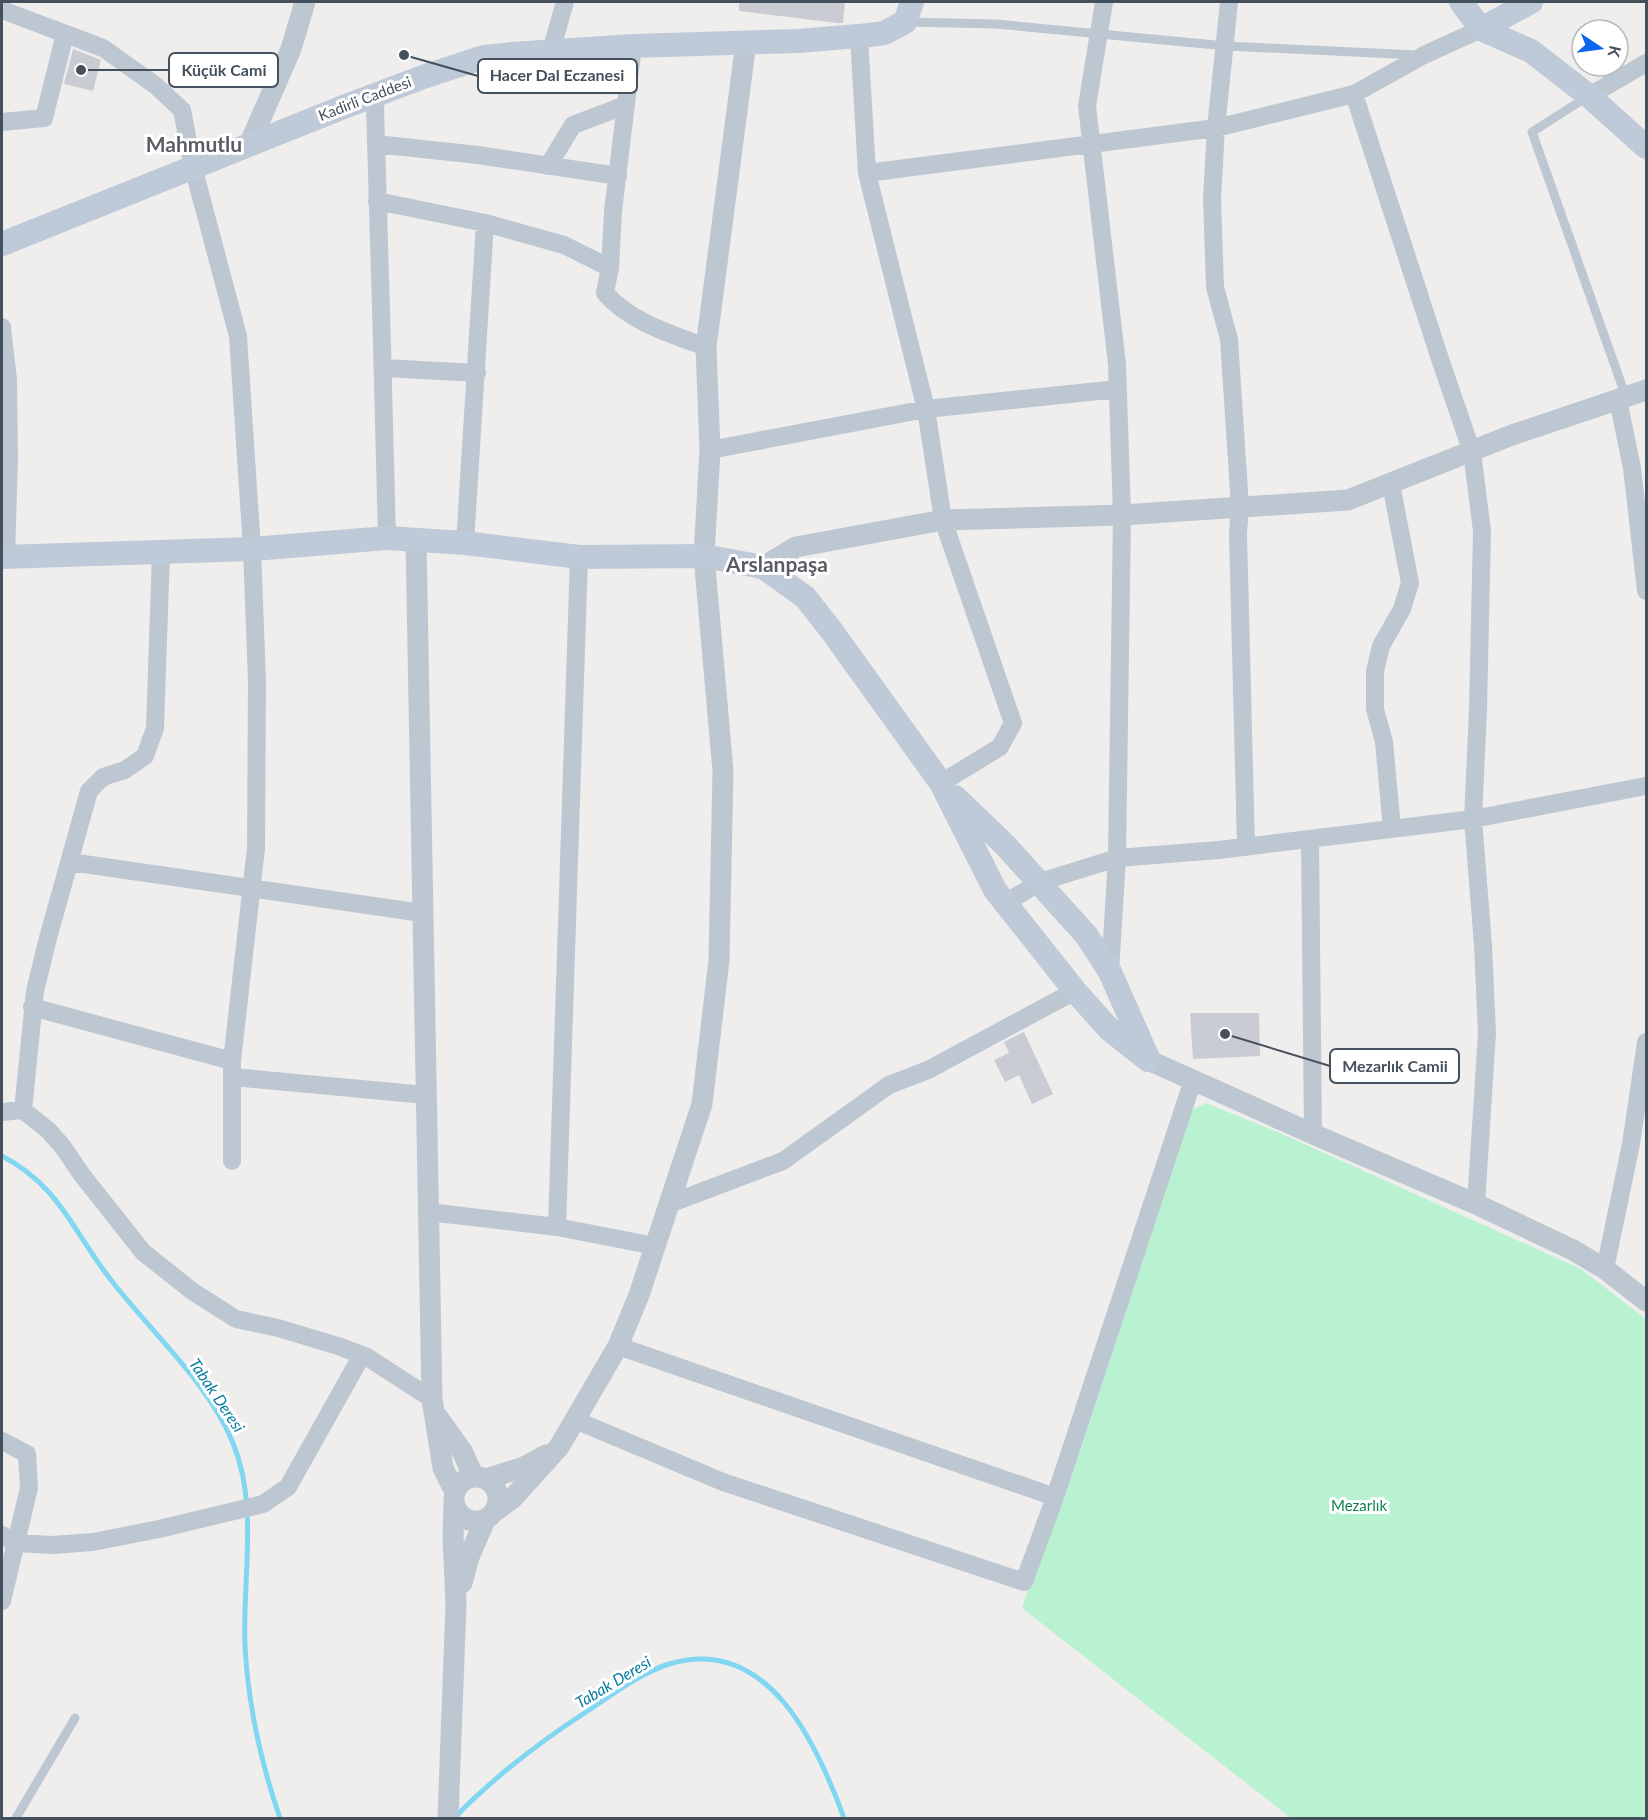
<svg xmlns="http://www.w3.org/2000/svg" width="1648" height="1820" viewBox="0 0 1648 1820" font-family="Lato,sans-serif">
<rect width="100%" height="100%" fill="#f0eded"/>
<path fill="#b8f2d0" d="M1206 1103 1280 1133 1581 1269 1646 1319V1818H1291L1022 1608 1187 1112Z"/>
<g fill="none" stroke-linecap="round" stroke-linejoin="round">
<path stroke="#81d7f2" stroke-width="5" d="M2 1156C60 1186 73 1232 111 1280 150 1331 209 1383 233 1443 259 1506 242 1579 245 1646 248 1704 261 1763 280 1818
M454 1818C494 1777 541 1741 589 1710 614 1693 641 1673 669 1664 768 1634 817 1744 844 1818"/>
</g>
<path fill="#c9ccd3" d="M739 2H845L843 23H837L739 11Z
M73 49 101 60 93 91 64 84Z
M1190 1013H1259L1260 1056 1193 1059Z
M1024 1032 1053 1094 1032 1104 1019 1075 1005 1082 994 1060 1009 1053 1004 1042Z"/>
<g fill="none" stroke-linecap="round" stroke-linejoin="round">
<path stroke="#bdc7d1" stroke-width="9" d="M907 22 996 24 1226 46 1417 55
M1587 97 1532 132 1626 397
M16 1818 75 1718"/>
<path stroke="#bdc7d1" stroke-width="18" d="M1104 2 1087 106 1117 364 1122 515 1117 858 1110 972
M1229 2 1216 128 1212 198 1215 287 1229 339 1240 507 1238 534 1246 847
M2 10 103 48 155 85 182 110 193 167 238 336 252 549 257 681 256 848 232 1061V1161
M859 36 867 173 926 409 943 520 1013 723 1000 747 941 783
M551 51 565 2
M1354 94 1440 359 1472 452 1482 531 1478 710 1473 819 1483 945 1487 1033 1476 1204
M377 95 375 107C379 251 384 394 387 538
M1589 96 1646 63
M2 122 44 118 65 34
M376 144 478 155 618 176
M548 166 573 125 626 105
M867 173 1216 128 1354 94 1424 55 1481 29
M377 201 485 223 564 245 610 268 605 293C630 322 671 334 706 347
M610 268 613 211 633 46
M2 327 8 379 9 461 6 557
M384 368 477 373
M1618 400 1632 468 1646 591
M710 450 926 409 1118 389
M1391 484 1410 583 1402 609 1381 646 1375 671V709L1384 742 1392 829
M465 543 485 223
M1310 839 1313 1134
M70 862 422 913
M1005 903 1040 882 1117 858 1219 850 1473 819 1646 786
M32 1007 232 1061
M233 1077 426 1095
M23 1110 35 991 48 938 89 791 103 777 125 770 145 756 155 728 161 553
M2 1112 23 1110 49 1131 63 1147 82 1175 143 1252 192 1291 236 1319 278 1328 338 1346 367 1357 432 1399
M669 1204 783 1161 889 1085 928 1070 1075 991
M428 1212 557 1227 655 1246
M557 1227 579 557
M1605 1269 1631 1144 1646 1042
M618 1346 1055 1497
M575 1420 723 1482 1024 1582 1055 1497 1193 1080
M2 1441 27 1454 29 1488 2 1601
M2 1535 15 1543 52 1545 93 1542 159 1529 263 1504 288 1487 362 1355"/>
<path stroke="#bdc7d1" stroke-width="21" d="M249 145 291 49 305 2
M416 541 432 1399 443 1468 455 1492
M763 567 796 547 943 520 1122 515 1348 500 1512 435 1646 390
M1148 1060 1313 1134 1476 1204 1573 1250 1605 1269 1646 1301
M437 1416 462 1451 474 1477
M454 1499a22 22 0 1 1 44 0a22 22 0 1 1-44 0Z
M486 1479 524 1467 546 1455
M494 1512 512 1499 559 1447 618 1346 639 1295 702 1104 719 960 723 771 704 556 710 450 706 347 746 42
M462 1583 469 1557 485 1520
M448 1818 456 1604 453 1538 454 1505"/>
<path stroke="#becad8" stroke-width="24" d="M1461 2 1481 29 1531 51 1589 96 1646 147
M1481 29 1531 2
M2 244 341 108 423 77 484 57 512 54 633 46 798 41 870 35 884 33 905 22 912 2
M2 557 252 549 387 538 465 543 579 557 704 556 763 567 805 597 831 630 941 783 995 890 1075 991 1109 1029 1148 1060
M955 797 1005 845 1087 936 1110 972 1148 1058"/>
</g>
<g text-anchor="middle" stroke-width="6" stroke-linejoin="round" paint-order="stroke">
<g font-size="15" fill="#44505c" stroke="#fff">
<text transform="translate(365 99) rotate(-21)" y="5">Kadirli Caddesi</text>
</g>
<g font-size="15" fill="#10824d" stroke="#fff">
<text x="1359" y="1511">Mezarlık</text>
</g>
<g font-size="16" font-style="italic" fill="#047ba1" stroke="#fff">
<text transform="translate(217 1395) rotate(56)" y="6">Tabak Deresi</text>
<text transform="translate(613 1682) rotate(-31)" y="6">Tabak Deresi</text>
</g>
<g font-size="21" font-weight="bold" fill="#595d63" stroke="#fff">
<text x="194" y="152">Mahmutlu</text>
<text x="777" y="572">Arslanpaşa</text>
</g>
</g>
<path fill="none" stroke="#44505c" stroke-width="2" d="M81 70L169 70M404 55L478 76M1225 1034L1330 1066"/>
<g fill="#44505c" stroke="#fff" stroke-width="2">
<circle cx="81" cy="70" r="6"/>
<circle cx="404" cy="55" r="6"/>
<circle cx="1225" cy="1034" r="6"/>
</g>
<g fill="#fff" stroke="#44505c" stroke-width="2">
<rect x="169" y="53" width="109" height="34" rx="6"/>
<rect x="478" y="59" width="159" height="34" rx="6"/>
<rect x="1330" y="1049" width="129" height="34" rx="6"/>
</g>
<g font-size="16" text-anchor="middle" font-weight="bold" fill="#44505c">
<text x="224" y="76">Küçük Cami</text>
<text x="557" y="81">Hacer Dal Eczanesi</text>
<text x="1395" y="1072">Mezarlık Camii</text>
</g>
<rect width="1648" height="1820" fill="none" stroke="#44505c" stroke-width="6"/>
<g transform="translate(1600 48) rotate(103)"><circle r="28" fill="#ffffff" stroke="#b4b9be" stroke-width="1.5"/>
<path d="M0-4.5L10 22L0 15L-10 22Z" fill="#0c67eb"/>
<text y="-9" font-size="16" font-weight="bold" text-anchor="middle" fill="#44505c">K</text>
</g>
</svg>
